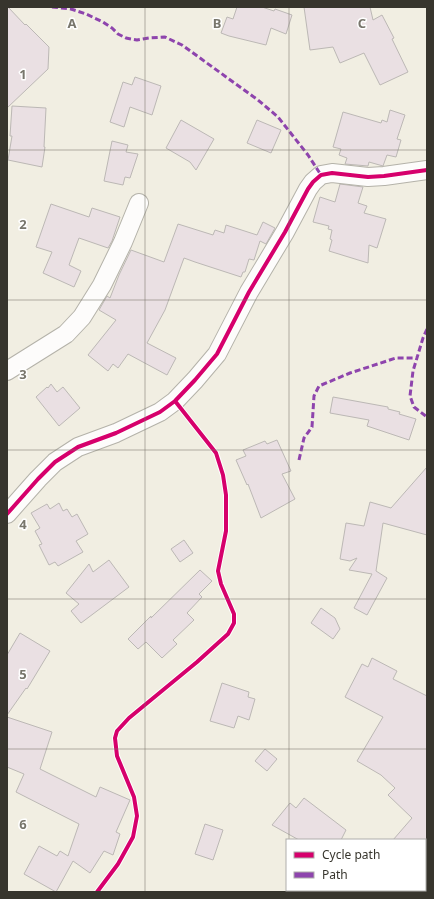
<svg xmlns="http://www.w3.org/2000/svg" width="434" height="899" viewBox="0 0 434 899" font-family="'Noto Sans',sans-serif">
<rect width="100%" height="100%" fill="#f1eee2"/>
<path fill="#eae0e3" stroke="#bcb8b5" d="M7 7H8L25 25 26 24 49 47 48 69 7 108Z
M237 7H262L274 11 275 9 292 15 286 34 271 28 266 45 229 36 221 33 227 17 233 19Z
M304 7H370L373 20 382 15 394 38 392 39 408 72 380 85 364 53 340 63 333 47 310 50Z
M135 77 161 86 152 115 130 107 124 127 110 122 123 82 132 85Z
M12 106 46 108 44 147H45L42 167 8 160 12 136H10Z
M390 110 405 115 397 139 401 140 396 157 387 155 383 166 369 162 368 166 345 164 347 158 339 155 341 149 333 147 343 112 381 123 382 120 387 122Z
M181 120 214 139 196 170 190 162 166 148Z
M257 120 281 130 271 153 247 143Z
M112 141 128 145 126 152 138 154 130 178 125 177 123 185 104 181Z
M340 184 363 187 358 203 367 206 364 213 386 219 377 248 369 245 368 263 329 251 332 240 330 239 332 230 328 229 329 226 313 222 320 197 335 202Z
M51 204 89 217 92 208 120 217 112 241 108 248 79 238 69 265 81 271 74 287 43 273 52 252 36 247Z
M263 222 275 228 266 244 260 241 254 260 249 259 245 272H243L241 277 195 262 184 258 165 310 147 343 176 358 167 375 128 354 118 368 113 364 108 371 88 355 116 320 99 310 107 296 110 298 119 275 131 250 164 262 178 224 213 235 215 230 224 233 226 225 257 235Z
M51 384 57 392 63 387 80 408 59 426 36 397 47 387 48 388Z
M333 397 388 407V409L400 412 399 414 416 419 409 440 367 426 369 420 330 413Z
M277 440 291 471 282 474 295 499 261 518 248 484 247 485 236 460 246 456 243 450 265 441 267 444Z
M427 467V535L383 523 376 571 387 578 367 615 354 608 372 574 349 570 357 558 350 561 340 559 346 523 364 526 370 502 391 508Z
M59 503 63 511 67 509 72 517 77 514 88 534 76 541 83 552 58 566 55 562 49 565 39 545 42 544 35 531 40 528 31 513 47 504 50 509Z
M184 540 193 553 180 562 171 549Z
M109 560 129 587 81 623 71 611 79 604 66 593 89 564 93 572Z
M200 570 212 581 199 594 202 597 187 613 194 620 173 640 177 644 162 658 146 642 138 649 128 639 151 616V618Z
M321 608 335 618 340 629 333 639 311 623Z
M20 633 50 651 27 689 26 688 7 715V655Z
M372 658 397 671 393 679 427 696V840H393L412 818 388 795 395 788 381 775 357 761 383 717 345 697 362 664 368 667Z
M222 683 249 692 248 697 255 699 249 720 238 716 234 728 210 721Z
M7 717 52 732 40 769 96 797 100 787 130 800 116 832 120 834 113 855 104 851 90 873 73 861 56 892 24 874 39 846 57 856 60 851 68 856 79 824 16 792 24 774 7 767Z
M265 749 277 759 267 771 255 761Z
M304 798 346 830 341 840H299L272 825 290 803 296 808Z
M205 824 223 830 213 860 195 854Z"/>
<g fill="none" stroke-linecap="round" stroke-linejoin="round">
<g stroke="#b4b2a9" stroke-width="20">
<path id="minor" d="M7 371 66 334 82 317 102 285 123 242 139 203
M7 514 38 479 55 462 78 447 116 433 160 412 175 401 195 380 217 354 249 292 285 232 308 189 313 182 321 175 332 173 368 177 384 176 427 170
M413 892 416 890"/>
</g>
<use href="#minor" stroke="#fdfcfb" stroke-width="18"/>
<path stroke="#8e44ad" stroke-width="3" stroke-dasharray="6 3" stroke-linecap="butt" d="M52 7 71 9 86 14 103 22 112 28 118 34 126 38 137 40 149 38 165 37 182 45 258 100 278 117 308 155 321 175
M427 329 423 338 413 371 410 396 414 407 427 417
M299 460 304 438 312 427 314 396 319 386 350 373 396 358H417"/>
<g stroke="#fff" stroke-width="6">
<path id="cycleway" d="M7 514 38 479 55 462 78 447 116 433 160 412 175 401 195 380 217 354 249 292 285 232 308 189 313 182 321 175 332 173 368 177 384 176 427 170
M97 892 118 864 133 837 137 816 134 797 117 756 115 738 117 731 129 718 197 662 228 634 234 623V614L221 584 218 571 226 531V495L223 475 216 453 175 401"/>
</g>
<use href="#cycleway" stroke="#d6006c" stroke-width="4"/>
</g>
<path fill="none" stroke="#78766c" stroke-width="1" stroke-opacity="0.55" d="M145 7V892M289 7V840M7 150H427M7 300H427M7 450H427M7 599H427M7 749H427M289 890V892"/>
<g font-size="13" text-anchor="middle" font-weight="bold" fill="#78766c" stroke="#fff" stroke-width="3" stroke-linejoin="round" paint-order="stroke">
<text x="72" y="28">A</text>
<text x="217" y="28">B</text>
<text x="362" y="28">C</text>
<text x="23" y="79">1</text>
<text x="23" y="229">2</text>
<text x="23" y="379">3</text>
<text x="23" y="529">4</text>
<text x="23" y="679">5</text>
<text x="23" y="829">6</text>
</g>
<rect width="434" height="899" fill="none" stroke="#37352d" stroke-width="16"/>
<rect x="286" y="839" width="140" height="52" fill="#ffffff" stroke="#afaeab"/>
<rect x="294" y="852" width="20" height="6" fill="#d6006c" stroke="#afaeab"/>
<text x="322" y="859" font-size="12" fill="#37352d">Cycle path</text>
<rect x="294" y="872" width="20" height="6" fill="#8e44ad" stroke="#afaeab"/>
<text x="322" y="879" font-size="12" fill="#37352d">Path</text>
</svg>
